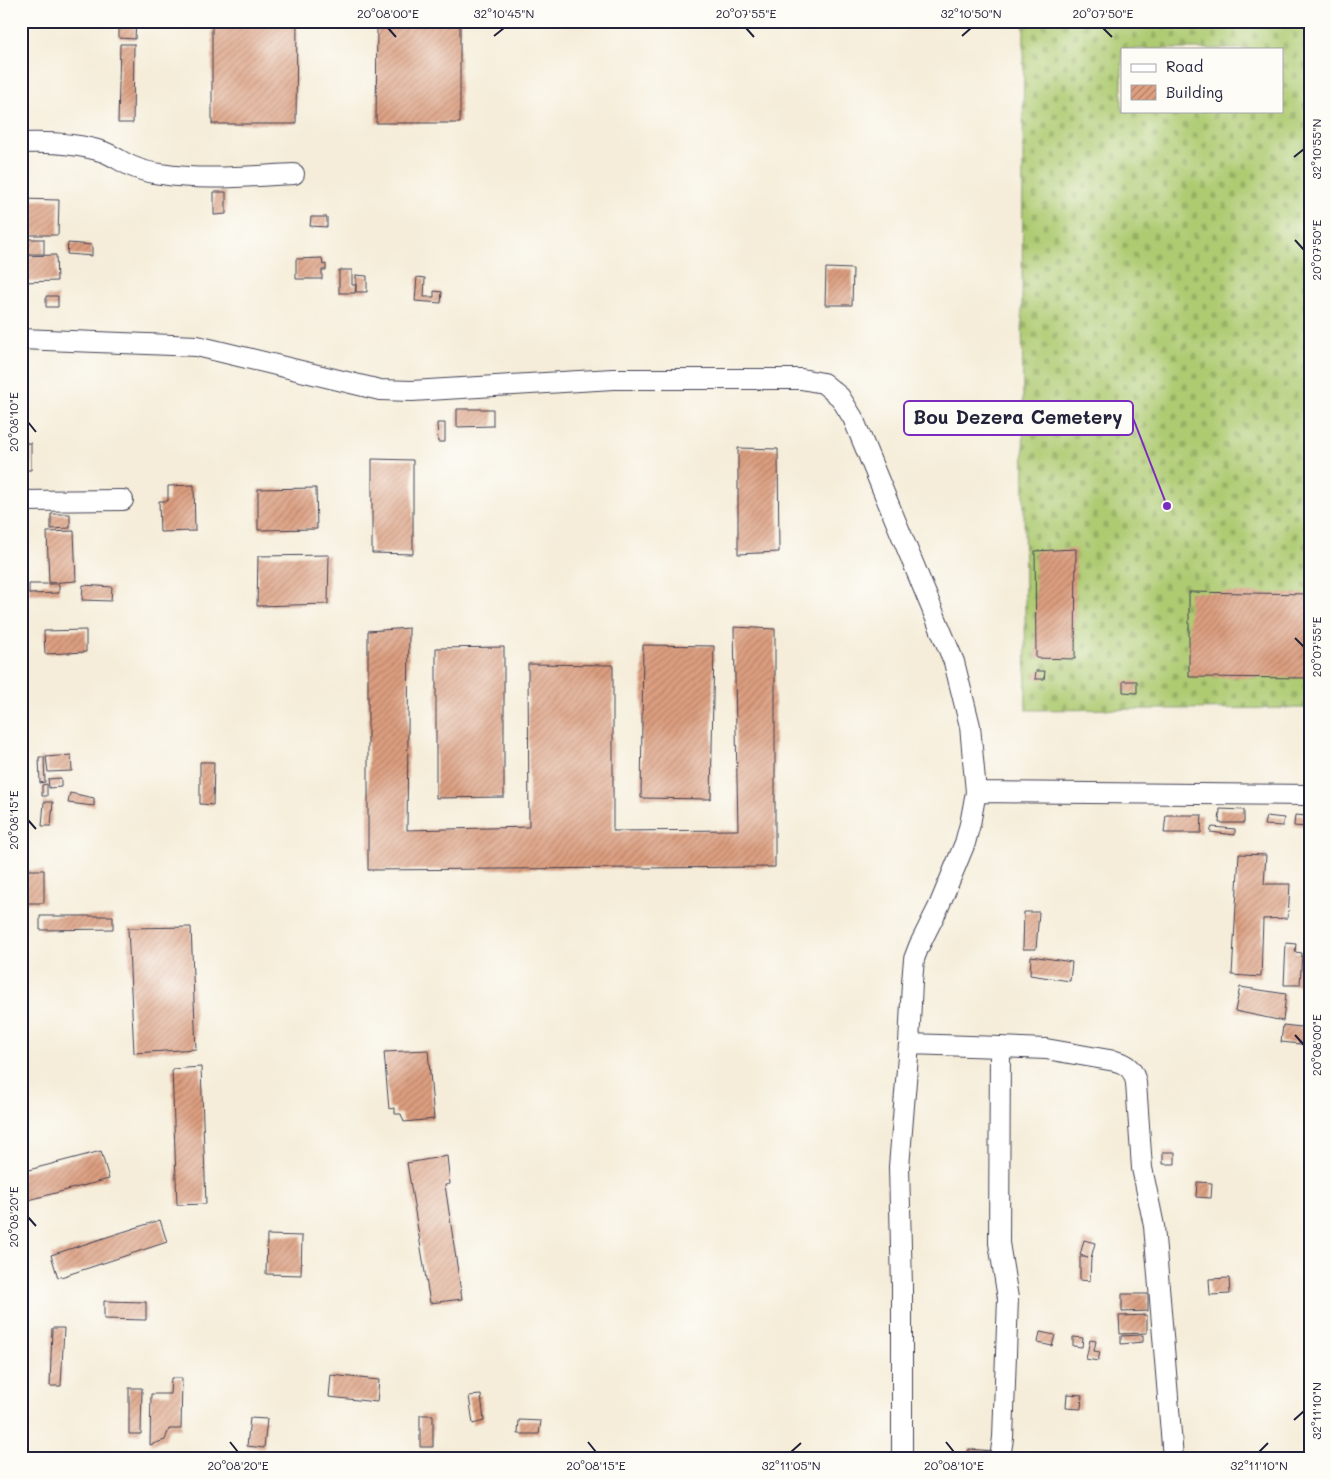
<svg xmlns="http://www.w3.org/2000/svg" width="1331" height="1479" viewBox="0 0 1331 1479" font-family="Mali,sans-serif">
<defs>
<pattern id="cemetery-stones" width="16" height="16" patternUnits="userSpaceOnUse" patternTransform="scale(1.25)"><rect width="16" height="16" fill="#aecb72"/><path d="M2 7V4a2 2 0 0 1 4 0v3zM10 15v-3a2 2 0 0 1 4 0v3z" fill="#95ae64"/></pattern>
<pattern id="building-hatch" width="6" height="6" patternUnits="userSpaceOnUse" patternTransform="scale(1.25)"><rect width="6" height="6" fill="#dc9e7f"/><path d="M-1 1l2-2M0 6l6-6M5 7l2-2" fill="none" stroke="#b28069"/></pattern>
</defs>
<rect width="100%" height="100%" fill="#fdfcf7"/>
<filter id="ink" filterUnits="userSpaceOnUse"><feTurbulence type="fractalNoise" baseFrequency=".02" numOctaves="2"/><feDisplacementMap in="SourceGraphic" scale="10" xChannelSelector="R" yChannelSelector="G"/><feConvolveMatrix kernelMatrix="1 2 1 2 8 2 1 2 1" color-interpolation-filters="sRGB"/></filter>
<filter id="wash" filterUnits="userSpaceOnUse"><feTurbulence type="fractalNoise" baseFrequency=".0096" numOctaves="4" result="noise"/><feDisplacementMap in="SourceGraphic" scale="20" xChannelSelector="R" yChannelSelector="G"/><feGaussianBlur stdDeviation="1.12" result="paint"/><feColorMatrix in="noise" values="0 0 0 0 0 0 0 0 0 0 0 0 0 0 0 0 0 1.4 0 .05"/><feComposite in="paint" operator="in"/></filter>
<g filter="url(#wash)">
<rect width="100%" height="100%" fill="#f5edd9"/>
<path fill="url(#cemetery-stones)" stroke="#687656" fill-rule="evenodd" d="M1024 21H1310V708L1026 710 1022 304ZM1122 49H1282V111H1122Z"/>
<g id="blocks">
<path fill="url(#building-hatch)" d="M119 21H136L135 39 119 38Z
M212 21H297L296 124H212Z
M377 21H460V123H376Z
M120 44H134L133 123H118Z
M214 192H226V214L214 215Z
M21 199 59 200 58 235H21Z
M311 217H327V227L310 226Z
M27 239H44V254H27Z
M68 243 92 245V256L67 254Z
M56 255 57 281 21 282V256Z
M322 258 323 265 326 264V270H322V279H296V259Z
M826 268 853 269 852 305H825Z
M339 270H352V285H356L355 293H339Z
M356 275 367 276V292H356Z
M417 277 425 278 424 297H434V291L442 292 441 303 415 301Z
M46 296H58V307H46Z
M457 409H493V426L457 427Z
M437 423H445V442H438Z
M21 443H31V470H21Z
M738 448 778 449 779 552 738 554Z
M372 459 413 460V554L372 553Z
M194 485 195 531 160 532 159 501H168V486Z
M316 488 317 529 258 530V489Z
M51 514H70V528L51 529Z
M74 531 76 581 49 583 47 532Z
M1076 549 1075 659 1036 658 1035 551Z
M329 555 328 604 257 606 258 556Z
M29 584H59V593L29 594Z
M83 585 112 587 111 601 82 600Z
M1189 592 1310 594V678L1189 677Z
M734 627 775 629V867L368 870V631L409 628 407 830 529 827 528 664 613 665V831L738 830Z
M86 630V652L45 654 44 631Z
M643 645 714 646 711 799 641 798Z
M504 647V797L436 798V648Z
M1036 671H1045L1044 679H1035Z
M1123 681H1137V693L1123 692Z
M71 755 72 771 48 772 46 757Z
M39 757H44L45 782 40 783Z
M200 762H214L213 805 200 804Z
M61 778V787L49 788 48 779Z
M47 784V796H42V785Z
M70 793 94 798V806L68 803Z
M44 802H53L51 826H42Z
M1220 809 1244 810V823H1219Z
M1166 815H1202L1201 833H1164Z
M1295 815 1307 816V827L1294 826Z
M1266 816 1284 818 1283 826 1264 825Z
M1212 827 1235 829V835L1210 832Z
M1239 854 1266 855 1264 884H1290L1288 918 1263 919 1261 977 1232 975Z
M21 870H44V903H21Z
M1024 912H1039L1036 949H1023Z
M40 916H113V929L40 930Z
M191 927 196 1049 134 1053 128 928Z
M1286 943 1296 944 1295 952 1302 953 1300 985H1284Z
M1031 956 1072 962 1070 981 1030 975Z
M1240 987 1286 994 1283 1021 1235 1011Z
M1283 1025 1310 1028V1045L1281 1042Z
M428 1050 434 1119 404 1122 401 1114H395V1108L389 1109 384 1052Z
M201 1067 206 1204 177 1205 172 1069Z
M101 1151 109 1179 21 1202V1172Z
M1163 1152H1175V1164H1163Z
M447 1156 450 1184 445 1185 462 1299 430 1303 407 1163Z
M1197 1182 1212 1183 1211 1198 1196 1197Z
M160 1220 167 1242 58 1278 51 1255Z
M267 1235 302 1236 301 1275 266 1274Z
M1084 1240 1095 1243 1091 1258 1090 1281 1080 1280V1257H1088L1080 1255Z
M1229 1278 1230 1294 1210 1295 1209 1279Z
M1122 1294H1148V1311L1122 1312Z
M104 1301 146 1302V1320L104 1319Z
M1147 1315V1333L1120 1334 1119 1316Z
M52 1328H64L61 1386H50Z
M1040 1332 1055 1335 1052 1346 1038 1343Z
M1143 1335V1342L1121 1344V1336Z
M1073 1337 1083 1338 1082 1347 1073 1346Z
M1090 1340 1096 1341 1094 1351 1100 1352 1098 1361 1086 1359Z
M331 1375 379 1380 377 1402 329 1397Z
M171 1378H182L181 1429H169L165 1440 150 1445 151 1394H170Z
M129 1388H142L141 1434H129Z
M1067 1394 1082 1395 1081 1409 1066 1408Z
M481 1395 484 1421 473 1424 469 1396Z
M420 1415H433V1447H420Z
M250 1418 267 1419 264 1448 247 1446Z
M519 1420 541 1421 539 1434H518Z
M969 1449 993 1451V1458H968Z"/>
</g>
</g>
<g filter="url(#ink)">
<use href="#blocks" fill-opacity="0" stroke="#424053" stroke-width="1"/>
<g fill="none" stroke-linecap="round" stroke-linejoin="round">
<g stroke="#424053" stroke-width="22">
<path id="minor" d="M21 143C49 142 77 143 104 152 114 156 122 162 131 166 140 170 151 173 161 174 202 181 252 176 294 174
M21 339 197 346 380 390 412 391 613 379H801L823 383 840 397 853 418 954 662 970 726 976 792 970 824 965 843 939 906 919 946 914 959 912 982 909 1044 899 1167 902 1287V1458
M21 501 123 500
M976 792 1310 795
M909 1044 1000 1047
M1000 1458 1003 1438 1008 1298 999 1243 1000 1047 1046 1049 1115 1061C1128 1064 1134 1071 1136 1083L1142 1168 1154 1226 1173 1458"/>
</g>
<use href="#minor" stroke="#fff" stroke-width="20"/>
</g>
</g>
<path fill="none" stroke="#22223b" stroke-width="2" d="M388 28 396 37M746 28 754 37M1103 28 1112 37M494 36 504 28M962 36 971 28M1294 157 1304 149M1295 240 1304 250M28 422 36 432M1295 638 1304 647M28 820 36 829M1295 1035 1304 1045M28 1217 36 1226M1294 1420 1304 1411M230 1442 238 1452M588 1442 596 1452M946 1442 954 1452M791 1452 801 1443M1259 1452 1268 1443"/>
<path fill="none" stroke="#7b2cbf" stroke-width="2" d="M1167 506L1133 418"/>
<circle fill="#7b2cbf" stroke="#fdfcf7" stroke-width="2" cx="1167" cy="506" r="5"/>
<rect fill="#fdfcf7" stroke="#7b2cbf" stroke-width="2" x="904" y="401" width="229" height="34" rx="5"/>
<g font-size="19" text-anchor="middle" font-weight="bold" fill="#22223b">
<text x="1018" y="424">Bou Dezera Cemetery</text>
</g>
<rect width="1331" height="1479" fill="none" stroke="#fdfcf7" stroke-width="55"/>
<rect x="1121" y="48" width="162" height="65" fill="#fdfcf7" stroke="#a5a5ac"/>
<rect x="1131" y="64" width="25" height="8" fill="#ffffff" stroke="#a5a5ac"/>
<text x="1166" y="72" font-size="15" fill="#22223b">Road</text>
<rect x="1131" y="85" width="25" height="15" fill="url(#building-hatch)" stroke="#a5a5ac"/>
<text x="1166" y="98" font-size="15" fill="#22223b">Building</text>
<rect x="28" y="28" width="1276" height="1424" fill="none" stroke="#22223b" stroke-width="2"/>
<g font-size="12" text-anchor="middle" fill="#22223b">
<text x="388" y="18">20°08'00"E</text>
<text x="504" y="18">32°10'45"N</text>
<text x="746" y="18">20°07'55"E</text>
<text x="971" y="18">32°10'50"N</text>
<text x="1103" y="18">20°07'50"E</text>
<text transform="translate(1317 149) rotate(-90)" y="4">32°10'55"N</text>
<text transform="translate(1317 250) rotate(-90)" y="4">20°07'50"E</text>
<text transform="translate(14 422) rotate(-90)" y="4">20°08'10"E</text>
<text transform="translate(1317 647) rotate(-90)" y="4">20°07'55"E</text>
<text transform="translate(14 820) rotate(-90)" y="4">20°08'15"E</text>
<text transform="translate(1317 1045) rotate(-90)" y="4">20°08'00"E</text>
<text transform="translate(14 1217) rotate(-90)" y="4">20°08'20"E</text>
<text transform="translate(1317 1411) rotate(-90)" y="4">32°11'10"N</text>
<text x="238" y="1470">20°08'20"E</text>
<text x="596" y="1470">20°08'15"E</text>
<text x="791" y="1470">32°11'05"N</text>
<text x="954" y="1470">20°08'10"E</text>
<text x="1259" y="1470">32°11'10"N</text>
</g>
</svg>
